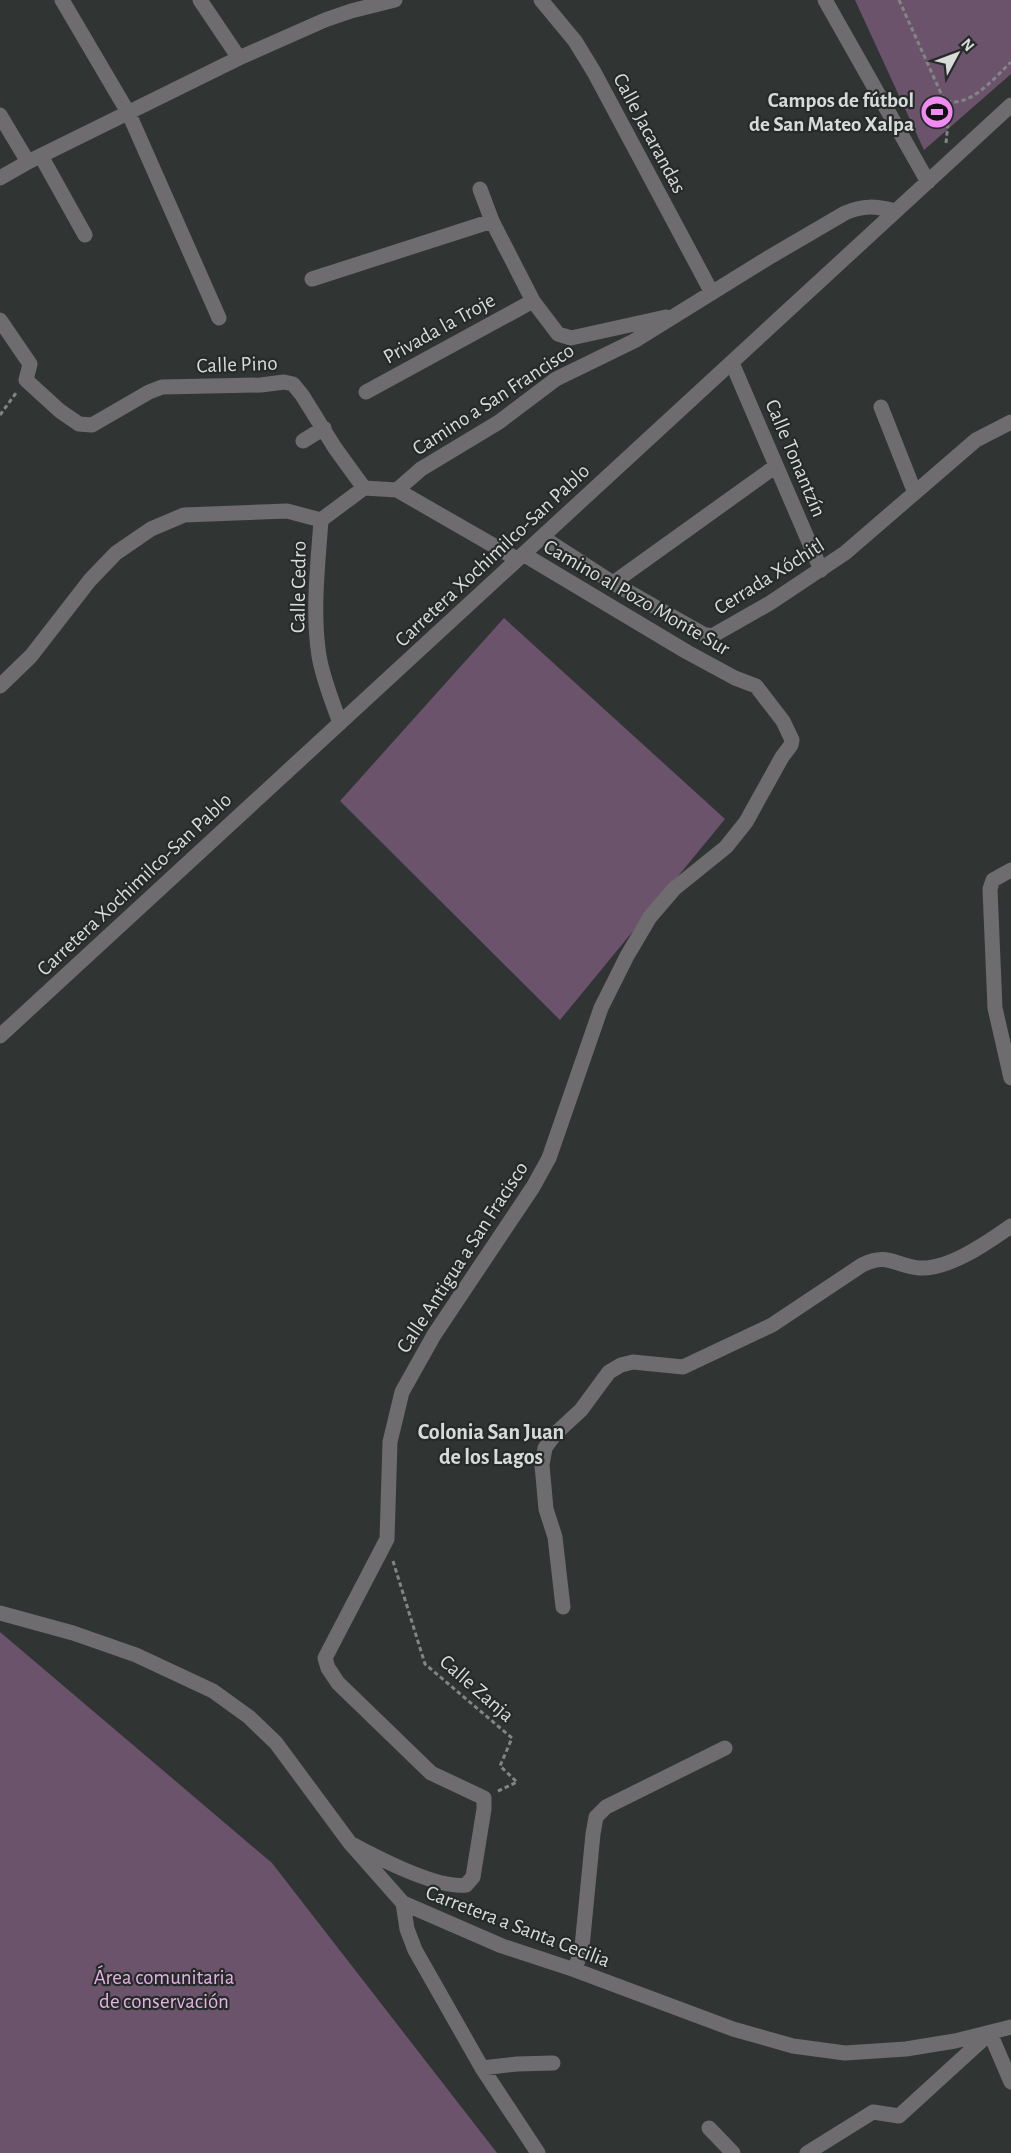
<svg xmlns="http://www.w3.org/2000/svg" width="1011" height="2153" viewBox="0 0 1011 2153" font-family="'Alegreya Sans',sans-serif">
<rect width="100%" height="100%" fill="#303534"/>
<path fill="#6c536c" d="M855 0H1011V74L924 150Z
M504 618 725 819 560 1020 340 801Z
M0 1632 272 1863 497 2153H0Z"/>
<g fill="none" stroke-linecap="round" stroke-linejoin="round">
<path stroke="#818584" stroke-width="3" stroke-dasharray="4.5 3" stroke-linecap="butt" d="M899 0 944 100C969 110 994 78 1011 62
M946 143 950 103
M0 415 16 393
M393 1561 425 1664 512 1738 500 1766 517 1782 496 1792"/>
<path stroke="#6e6c6e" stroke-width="15" d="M62 0 129 114 219 318
M200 0 239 58
M541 0 575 41 594 72 712 293
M825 0 928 182
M0 115 28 162
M41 156 85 235
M0 178 28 162 239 58 325 20 351 11 395 0
M480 189 492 221 533 301 558 334 571 338 666 317
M312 279 492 221
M0 320 30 364 26 380 60 411 79 424 92 425 149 392 162 387 261 385 284 382 293 384 302 395 335 448 364 488 397 490 517 559
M732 363 821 570
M366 392 533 301
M881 407 915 493
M303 441 324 428
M397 490 421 469 499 422 556 379 634 341 768 258 845 213C863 205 876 206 895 211
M321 520C318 565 312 611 319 656 323 679 332 701 340 723
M542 537 613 583 703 634 712 636 770 603 845 553 976 440 1011 422
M613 583 776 466
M0 686 31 656 90 580 116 553 151 529 184 515 287 511 321 520 364 488
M1011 870 993 880 990 889 995 1008 1011 1078
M0 1036 1011 105
M563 1607 555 1537 546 1509 542 1465 545 1448 555 1434 581 1410 609 1372 621 1365 633 1362 683 1367 772 1325 862 1265C888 1252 895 1266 919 1268 949 1270 988 1242 1011 1226
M0 1613 73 1633 136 1655 213 1691 249 1717 276 1743 350 1843 403 1903 502 1946 575 1970 733 2029 793 2046 845 2053 906 2049 955 2041 1011 2027
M350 1843C376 1857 438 1889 466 1885L473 1877 484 1809V1798L431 1773 338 1683 328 1668 325 1658 387 1539 390 1442 402 1392 434 1335 533 1187 549 1158 601 1008 627 956 650 917 674 889 726 847 746 822 782 757 791 745 792 740 783 721 756 686 735 678 687 652 523 554
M403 1903 407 1929 415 1950 482 2068 538 2153
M575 1970 582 1947 593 1834 596 1817 606 1807 725 1748
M482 2068 517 2064 553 2063
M709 2128 733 2153
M807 2153 873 2112 899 2116 990 2033 1011 2082"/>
</g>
<defs>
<g id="stadium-disc" transform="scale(1.725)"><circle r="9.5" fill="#f28af3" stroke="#262b2a"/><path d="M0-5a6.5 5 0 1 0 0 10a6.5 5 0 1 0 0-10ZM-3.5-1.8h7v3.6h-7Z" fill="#111"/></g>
</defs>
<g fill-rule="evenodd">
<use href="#stadium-disc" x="937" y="112"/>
</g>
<g text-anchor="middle" stroke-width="4.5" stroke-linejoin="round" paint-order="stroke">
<g font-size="21" font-weight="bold" fill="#d8dbda" stroke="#262b2a" text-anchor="end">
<text x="914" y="107">Campos de fútbol<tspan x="914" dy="24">de San Mateo Xalpa</tspan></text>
</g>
<g font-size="21" fill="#d8dbda" stroke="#262b2a">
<text transform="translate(650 133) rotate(62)" y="7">Calle Jacarandas</text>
<text transform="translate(439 328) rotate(-29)" y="7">Privada la Troje</text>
<text transform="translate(237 364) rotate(-2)" y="7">Calle Pino</text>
<text transform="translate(493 399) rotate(-33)" y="7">Camino a San Francisco</text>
<text transform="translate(796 458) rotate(67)" y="7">Calle Tonantzín</text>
<text transform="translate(492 555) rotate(-43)" y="7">Carretera Xochimilco-San Pablo</text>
<text transform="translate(769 576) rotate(-32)" y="7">Cerrada Xóchitl</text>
<text transform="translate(298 587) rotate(-89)" y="7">Calle Cedro</text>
<text transform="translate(637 597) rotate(30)" y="7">Camino al Pozo Monte Sur</text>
<text transform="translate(134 884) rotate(-43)" y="7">Carretera Xochimilco-San Pablo</text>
<text transform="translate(462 1257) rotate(-57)" y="7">Calle Antigua a San Fracisco</text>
<text transform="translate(477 1688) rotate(41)" y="7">Calle Zanja</text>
<text transform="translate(518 1926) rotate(21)" y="7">Carretera a Santa Cecilia</text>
</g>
<g font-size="21" fill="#e5afe5" stroke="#262b2a">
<text x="164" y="1984">Área comunitaria<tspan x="164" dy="24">de conservación</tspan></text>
</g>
<g font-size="22" font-weight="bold" fill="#d8dbda" stroke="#262b2a">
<text x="491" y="1439">Colonia San Juan<tspan x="491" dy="25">de los Lagos</tspan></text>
</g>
</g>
<g transform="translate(957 54) rotate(49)" stroke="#262b2a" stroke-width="4.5" paint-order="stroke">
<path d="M0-4.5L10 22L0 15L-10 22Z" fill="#d8dbda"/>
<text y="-9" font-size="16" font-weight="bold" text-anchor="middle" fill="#d8dbda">N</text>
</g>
</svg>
